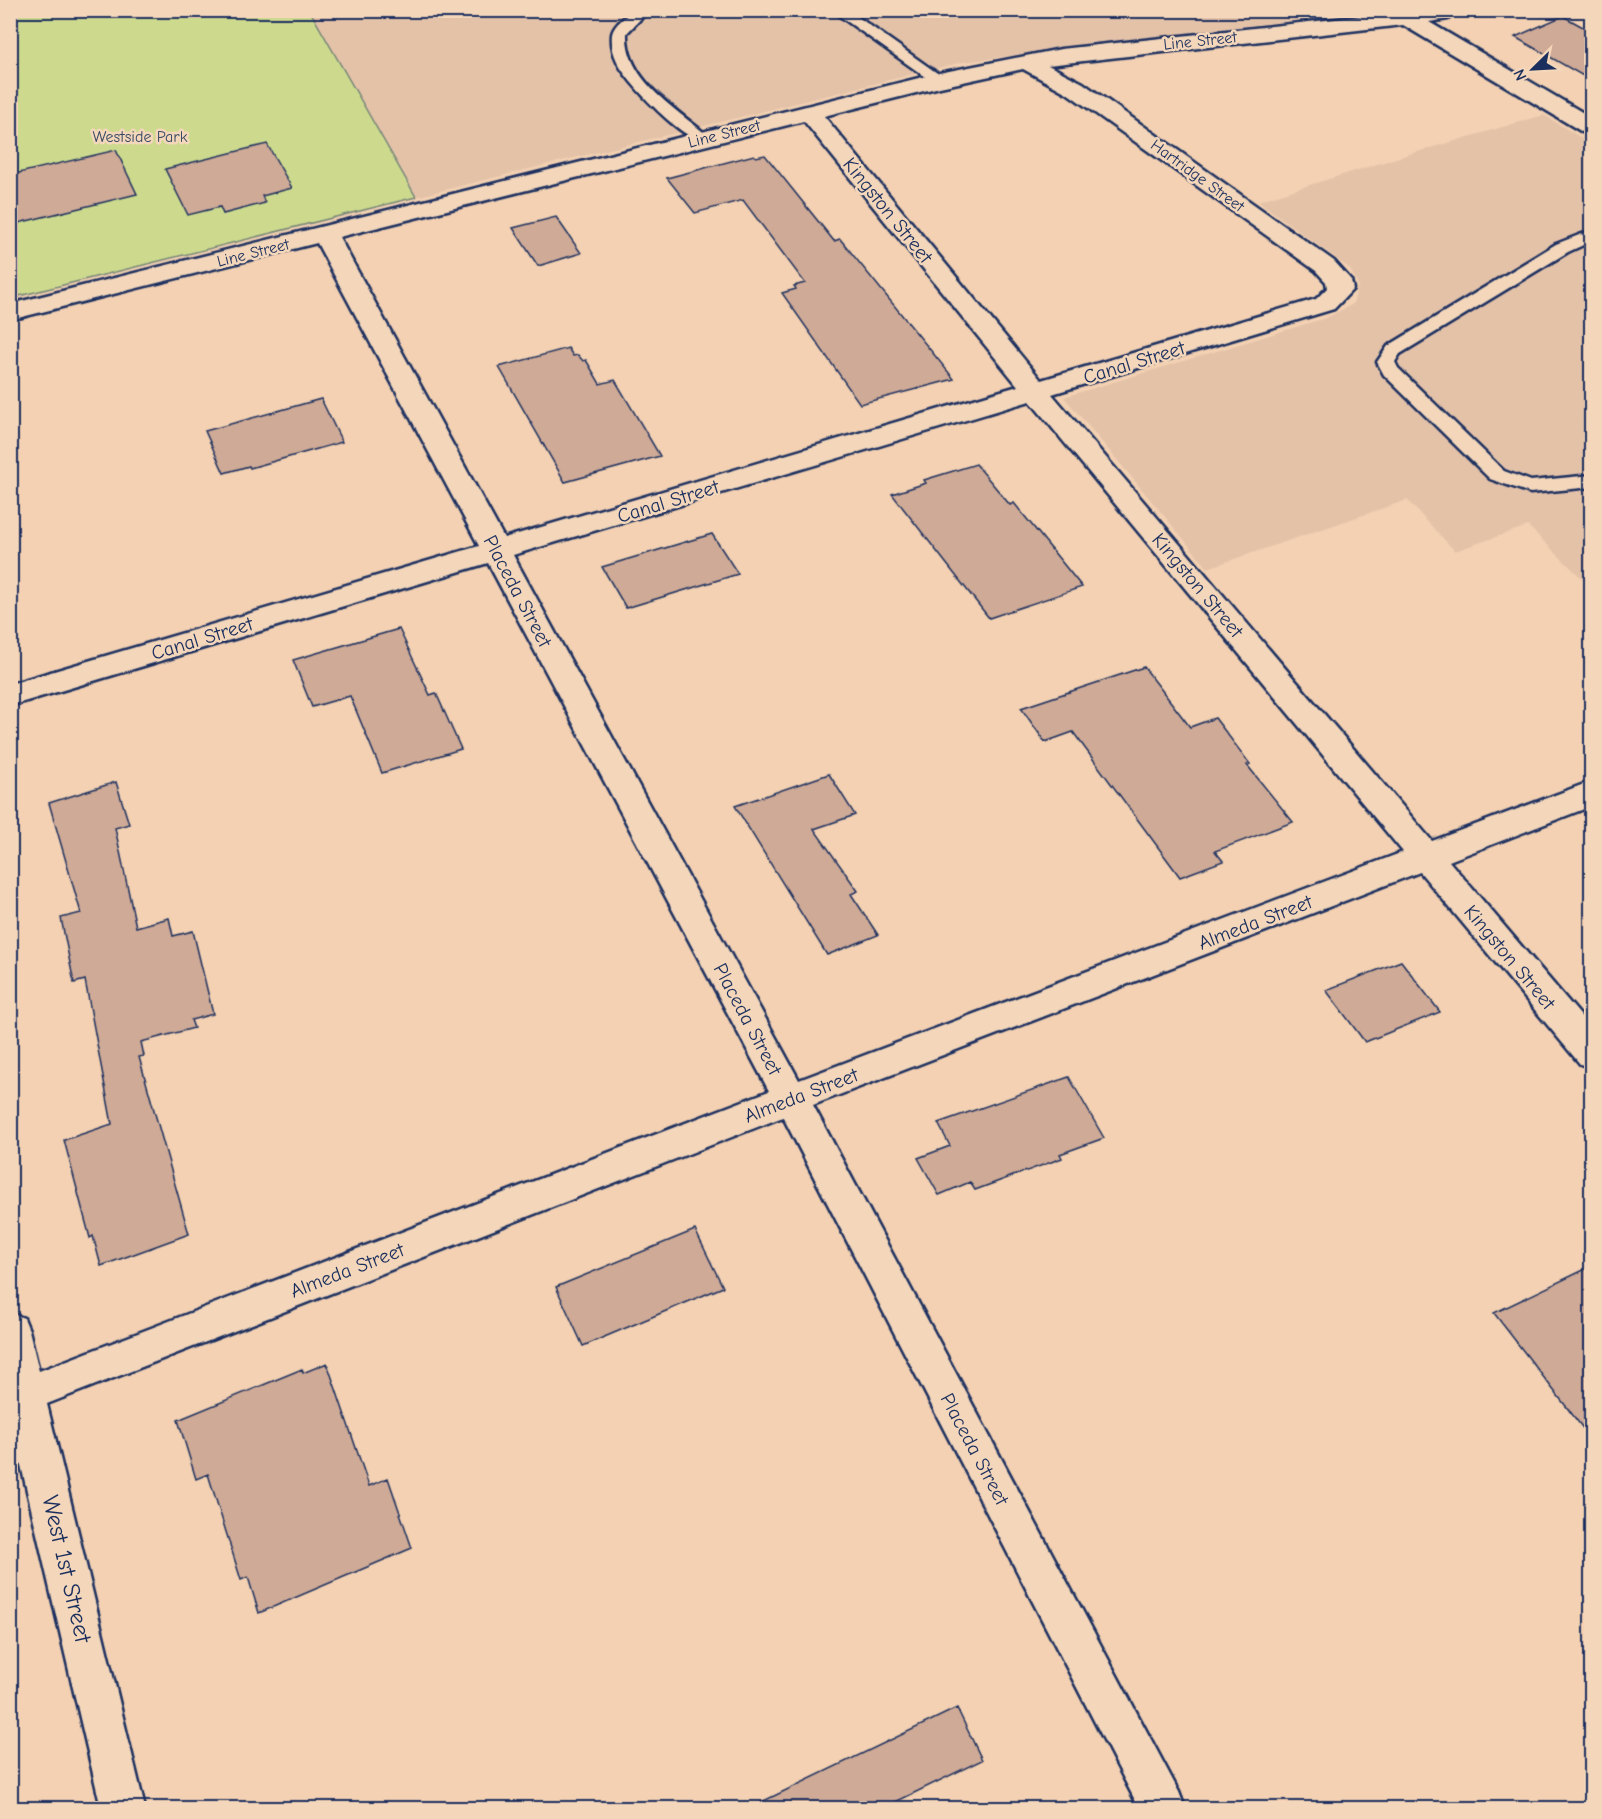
<svg xmlns="http://www.w3.org/2000/svg" width="1602" height="1819" viewBox="0 0 1602 1819" font-family="'Comic Neue',sans-serif">
<rect width="100%" height="100%" fill="#f3d1b2"/>
<filter id="ink" filterUnits="userSpaceOnUse"><feTurbulence type="fractalNoise" baseFrequency=".0167" numOctaves="2"/><feDisplacementMap in="SourceGraphic" scale="12" xChannelSelector="R" yChannelSelector="G"/><feConvolveMatrix kernelMatrix="1 2 1 2 8 2 1 2 1" color-interpolation-filters="sRGB"/></filter>
<g filter="url(#ink)">
<path fill="#e4c2a8" d="M1365 10 1367 11 963 62 416 197 310 11Z
M1544 115 1591 144V587L1528 526 1455 551 1407 500 1208 568 1064 397 1326 318 1353 304 1358 285 1350 269 1258 201 1403 156Z"/>
<path fill="#cdda8e" stroke="#748476" stroke-width="1.5" d="M10 11H310L416 197 11 298Z"/>
<path fill="#cfaa96" stroke="#1b2f5e" stroke-width="1.5" d="M1563 16 1592 32V81L1515 37Z
M267 144 292 188 262 196 265 203 223 214 220 207 188 215 165 169Z
M116 150 137 194 10 225V175Z
M754 155 756 157 765 155 834 241 840 239 954 379 860 404 782 293 796 289 794 286 805 283 743 200 695 213 667 178Z
M556 217 581 253 538 266 513 228Z
M568 348 573 356 578 355 583 361 586 360 600 384 615 380 660 456 565 482 499 367Z
M321 399 342 442 250 468 249 466 224 473 205 431Z
M976 464 1010 505 1014 503 1082 587 989 618 892 494 926 483 924 480Z
M712 534 738 574 626 608 602 567Z
M399 629 430 695 436 693 461 749 382 773 350 696 312 707 293 660Z
M1144 667 1190 727 1215 718 1250 764 1247 765 1293 822 1215 851 1223 861 1180 877 1073 732 1045 742 1021 708Z
M829 774 855 815 814 829 858 891 851 894 878 935 827 955 735 806Z
M116 782 129 824 115 828 136 927 169 918 173 936 193 931 213 1014 191 1020 194 1028 141 1042 144 1056 139 1057 189 1234 101 1266 93 1236 90 1238 64 1140 112 1124 85 980 74 983 61 918 81 913 49 803Z
M1401 961 1440 1012 1365 1042 1326 990Z
M1069 1077 1104 1138 1060 1154 1062 1158 975 1190 970 1182 939 1195 918 1158 950 1146 938 1123Z
M695 1230 723 1287 583 1346 556 1287Z
M1592 1266V1440L1494 1313Z
M327 1363 369 1486 388 1478 412 1548 259 1613 248 1577 241 1580 208 1474 196 1479 178 1420 302 1369 303 1373Z
M957 1708 982 1760 881 1809H747Z"/>
<g fill="none" stroke-linecap="round" stroke-linejoin="round">
<g stroke="#1b2f5e" stroke-width="5">
<path id="service" d="M633 10H649L627 33C625 79 675 108 707 135L709 138 707 141C687 146 625 81 617 61 613 53 611 44 612 34 614 24 626 17 633 10Z
M831 10H848L947 80 939 85 934 83Z
M1592 230V241L1568 252 1400 354 1395 362 1398 368 1504 471 1531 481 1592 475V487L1530 493 1490 479 1384 375 1377 362 1388 346 1556 244Z"/>
</g>
<g stroke="#1b2f5e" stroke-width="5">
<path id="minor" d="M1392 10H1458L1448 19 1429 22 1592 118V135L1584 133 1403 25 1048 65 1083 83 1334 261 1351 280 1353 289 1334 309 1052 394 1432 841 1592 781V806L1449 861 1592 1029V1068L1580 1064 1420 872 813 1105 1179 1792 1185 1808H1139L783 1117 47 1404 145 1808H101L10 1418V1313L24 1318 29 1330 39 1371 769 1091 488 563 10 706V684L479 546 317 243 10 320V304L939 73 1061 49 1390 13ZM1023 69 1067 93 1316 271 1326 282 1327 288 1316 299 1041 380 824 116 940 87ZM804 121 1018 386 504 538 339 237ZM1030 401 1403 852 799 1080 513 555Z"/>
</g>
<use href="#service" fill="#f4d7ba" fill-rule="evenodd"/>
<use href="#minor" fill="#f4d7ba" fill-rule="evenodd"/>
</g>
</g>
<g text-anchor="middle" stroke-width="5" stroke-linejoin="round" paint-order="stroke">
<g font-size="16" fill="#1b2f5e" stroke="#f4d7ba">
<text transform="translate(1200 40) rotate(-6)" y="6">Line Street</text>
<text transform="translate(724 133) rotate(-14)" y="6">Line Street</text>
<text transform="translate(1198 175) rotate(36)" y="6">Hartridge Street</text>
<text transform="translate(253 252) rotate(-14)" y="6">Line Street</text>
</g>
<g font-size="16" fill="#364965" stroke="#f4d7ba">
<text x="140" y="142">Westside Park</text>
</g>
<g font-size="20" fill="#1b2f5e" stroke="#f4d7ba">
<text transform="translate(888 210) rotate(51)" y="7">Kingston Street</text>
<text transform="translate(1134 362) rotate(-17)" y="7">Canal Street</text>
<text transform="translate(668 501) rotate(-17)" y="7">Canal Street</text>
<text transform="translate(1198 585) rotate(50)" y="7">Kingston Street</text>
<text transform="translate(518 591) rotate(62)" y="7">Placeda Street</text>
<text transform="translate(202 638) rotate(-17)" y="7">Canal Street</text>
<text transform="translate(1255 922) rotate(-21)" y="7">Almeda Street</text>
<text transform="translate(1510 957) rotate(50)" y="7">Kingston Street</text>
<text transform="translate(748 1019) rotate(62)" y="7">Placeda Street</text>
<text transform="translate(801 1095) rotate(-21)" y="7">Almeda Street</text>
<text transform="translate(347 1270) rotate(-21)" y="7">Almeda Street</text>
<text transform="translate(975 1449) rotate(62)" y="7">Placeda Street</text>
</g>
<g font-size="24" fill="#1b2f5e" stroke="#f4d7ba">
<text transform="translate(67 1569) rotate(77)" y="8">West 1st Street</text>
</g>
</g>
<rect width="1602" height="1819" fill="none" stroke="#f4d7ba" stroke-width="36"/>
<rect x="18" y="18" width="1566" height="1783" fill="none" stroke="#1b2f5e" stroke-width="2" filter="url(#ink)"/>
<g transform="translate(1533 69) rotate(246)" stroke="#f4d7ba" stroke-width="4.5" paint-order="stroke">
<path d="M0-4.5L10 22L0 15L-10 22Z" fill="#1b2f5e"/>
<text y="-9" font-size="16" font-weight="bold" text-anchor="middle" fill="#1b2f5e">N</text>
</g>
</svg>
